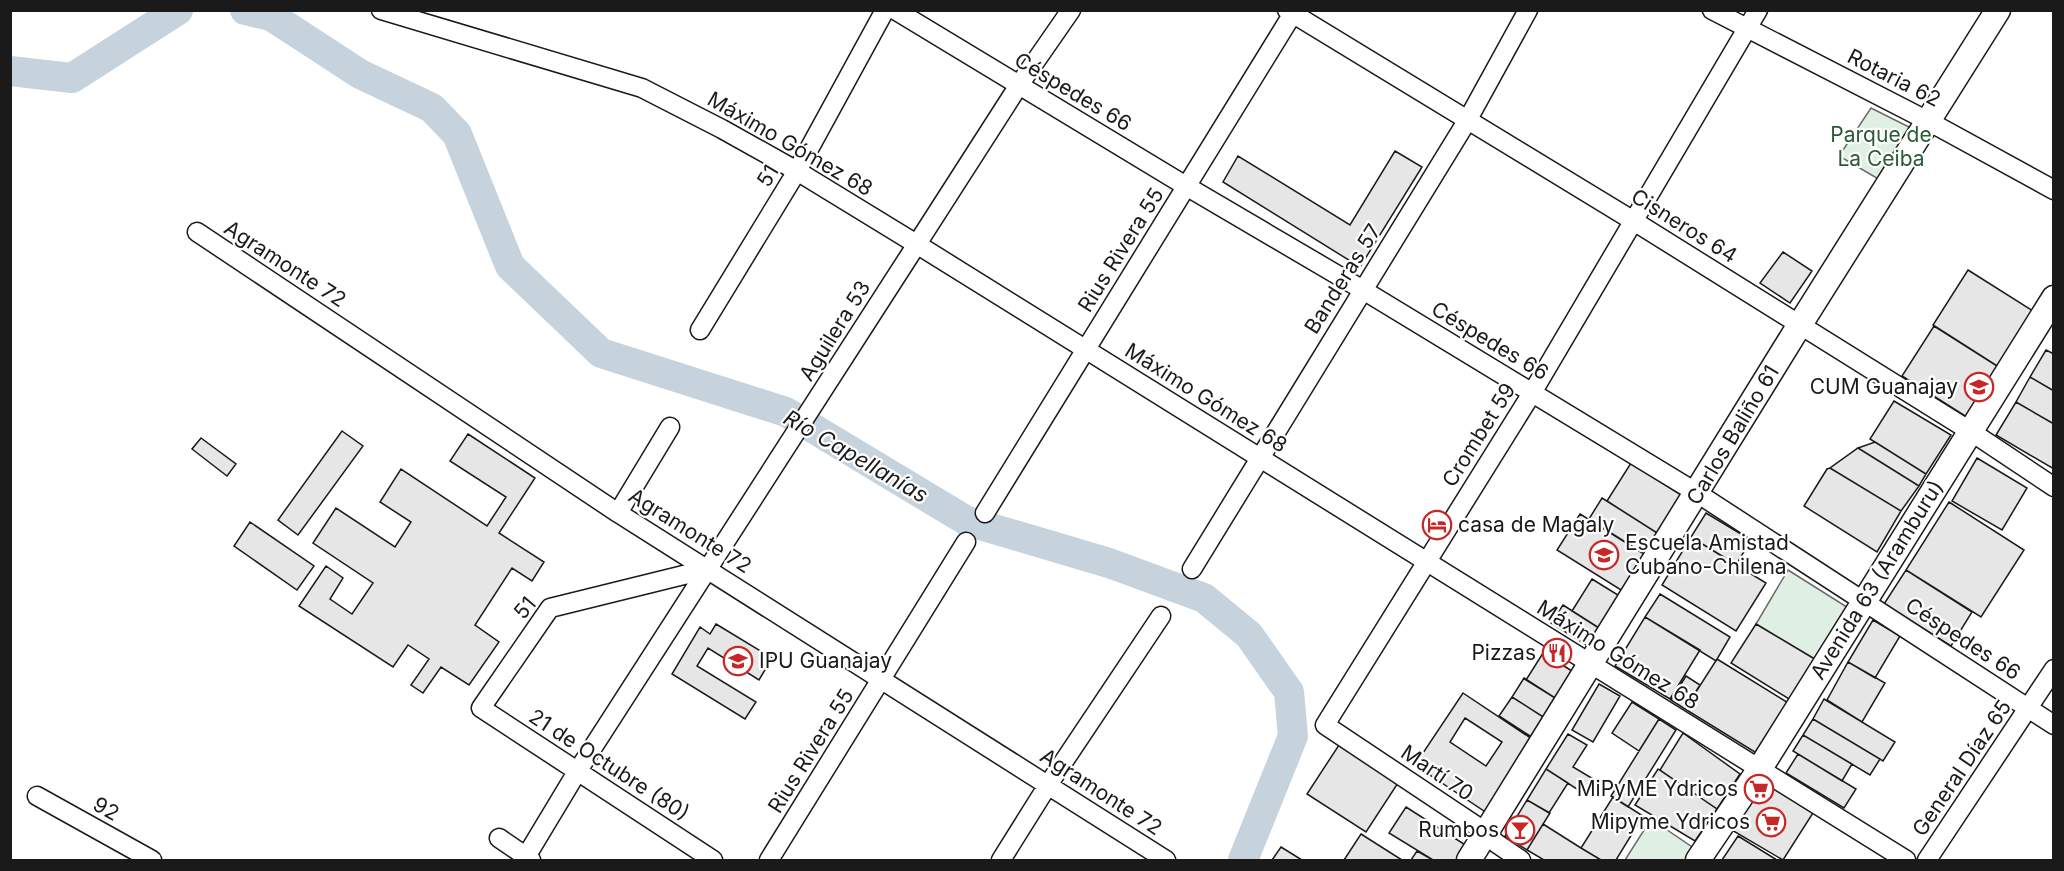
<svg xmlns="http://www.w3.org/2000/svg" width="2064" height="871" viewBox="0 0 2064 871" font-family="Inter,sans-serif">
<rect width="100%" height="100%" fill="#fff"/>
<path fill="#e0efe3" stroke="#6a6a6a" stroke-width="1.5" d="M1871 108 1925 135 1892 187 1839 156Z
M1788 570 1850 609 1818 661 1756 624Z
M1651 819 1698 851 1691 860H1625Z"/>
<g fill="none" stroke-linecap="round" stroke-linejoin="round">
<path stroke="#c6d2dc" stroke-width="30" d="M245 10 271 16 360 74 432 108 457 134 510 266 601 353 786 412 967 521 1109 563 1204 598 1249 635 1289 692 1293 736 1243 860
M10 71 72 78 178 10"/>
</g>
<path fill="#e6e6e6" stroke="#1a1a1a" stroke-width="1.5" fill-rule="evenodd" d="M1395 151 1422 167 1360 267 1223 182 1238 156 1350 225Z
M1783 252 1812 271 1790 303 1760 283Z
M1968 270 2041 316 2005 371 1933 325Z
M1934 326 2005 371 1973 421 1902 376Z
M2046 350 2054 354V391L2030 377Z
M2030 377 2054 391V424L2016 402Z
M1894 401 1951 435 1926 474 1870 439Z
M2016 402 2054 424V469L1996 435Z
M342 431 363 446 298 535 278 520Z
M468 434 535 478 499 533 544 562 532 581 512 568 475 625 499 642 469 685 441 667 423 693 411 685 429 659 408 645 393 667 299 606 326 566 343 578 330 599 352 614 373 583 313 543 336 508 395 547 411 522 380 502 401 469 487 526 506 497 450 461Z
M201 438 236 464 227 476 192 449Z
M1875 442 1926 474 1919 486 1858 448Z
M1858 448 1919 486 1901 511 1830 468Z
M1977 458 2027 488 2002 530 1952 501Z
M1631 463 1689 500 1665 538 1607 501Z
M1830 468 1901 511 1877 552 1804 506 1827 469Z
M1602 498 1665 538 1652 559 1589 519Z
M1949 502 2024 550 1981 617 1906 570Z
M1706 513 1751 540 1736 565 1691 537Z
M1580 514 1652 559 1629 595 1557 550Z
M250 522 314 566 297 590 234 546Z
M1691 537 1766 583 1736 631 1662 585Z
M1906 570 1972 612 1951 646 1884 604Z
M1592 579 1626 600 1605 632 1572 611Z
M1660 594 1730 637 1716 661 1645 617Z
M1563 605 1607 633 1596 651 1551 623Z
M1645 617 1700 650 1670 699 1615 666Z
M1873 620 1900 636 1875 678 1848 662Z
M716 624 772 658 759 680 708 648 697 666 756 702 745 719 672 674 700 627 710 634Z
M1756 624 1818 661 1794 702 1731 663Z
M1543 653 1580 676 1563 703 1526 680Z
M1717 659 1790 704 1758 754 1685 709Z
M1848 662 1885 683 1862 722 1827 700Z
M1686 676 1700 685 1685 709 1671 700Z
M1524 678 1563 703 1551 722 1512 697Z
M1599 684 1620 696 1593 742 1572 730Z
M1463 693 1538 743 1490 815 1415 765ZM1465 718 1502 742 1486 766 1450 742Z
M1512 697 1551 722 1538 741 1499 716Z
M1824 699 1895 742 1883 761 1813 719Z
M1632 702 1659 719 1639 751 1612 733Z
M1659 719 1676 730 1628 807 1611 796Z
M1813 719 1880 759 1870 775 1803 735Z
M1683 733 1740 774 1717 809 1660 770Z
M1568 734 1587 745 1573 767 1595 780 1586 795 1546 769Z
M1803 735 1852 764 1842 781 1793 751Z
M1339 745 1398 783 1366 832 1307 794Z
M1798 754 1856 789 1844 808 1786 773Z
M1546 769 1568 783 1549 813 1527 800Z
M1658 769 1717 809 1695 841 1635 805Z
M1762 780 1813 813 1783 860 1730 829Z
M1613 797 1643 816 1616 860H1601L1581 848Z
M1527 800 1550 813 1527 850 1505 836Z
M1406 807 1467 846 1458 860H1433L1389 833Z
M1543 824 1581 848 1601 860H1544L1527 850Z
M1361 834 1402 860H1344Z
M1738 836 1777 860H1722Z
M1281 847 1302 860H1272Z
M1417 851 1433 860H1411Z"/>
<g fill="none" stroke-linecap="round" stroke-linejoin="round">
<g stroke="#1a1a1a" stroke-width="21">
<path id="minor" d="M381 10 642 88 722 129 797 171 918 245 1906 860
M895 10 1186 186 1363 290 1697 493 2054 725
M1287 10 1632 220 1970 431 2054 487
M1712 10 1928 121 2054 190
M197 232 618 513 1166 860
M700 330 797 171 885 10
M618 513 670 427
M985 513 1295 10
M708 569 550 608 481 708 713 860
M1192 569 1467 121 1528 10
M37 796 152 860
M499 838 531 860
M524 860 577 772 908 258 1019 85 1071 10
M769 860 966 542
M1001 860 1048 785 1161 616
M1521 860 1496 843 1484 831 1325 725 1532 393 1758 10
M1927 860 2054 669"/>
</g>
<g stroke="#1a1a1a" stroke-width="27">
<path id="major" d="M1469 860 1799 326 1998 10
M1698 860 1759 770 2054 298"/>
</g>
<use href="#minor" stroke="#fff" stroke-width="18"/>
<use href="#major" stroke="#fff" stroke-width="24"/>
</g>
<defs>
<g id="university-ring" transform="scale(1.5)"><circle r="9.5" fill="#fff" stroke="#c62828" stroke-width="1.5"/><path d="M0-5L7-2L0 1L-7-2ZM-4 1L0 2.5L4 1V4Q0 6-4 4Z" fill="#c62828"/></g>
<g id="hotel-ring" transform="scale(1.5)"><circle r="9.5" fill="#fff" stroke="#c62828" stroke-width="1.5"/><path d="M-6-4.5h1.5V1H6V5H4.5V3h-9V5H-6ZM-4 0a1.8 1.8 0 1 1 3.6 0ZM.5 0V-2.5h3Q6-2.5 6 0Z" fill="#c62828"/></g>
<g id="school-ring" transform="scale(1.5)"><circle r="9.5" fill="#fff" stroke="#c62828" stroke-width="1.5"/><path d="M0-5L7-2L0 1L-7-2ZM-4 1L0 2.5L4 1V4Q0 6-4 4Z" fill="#c62828"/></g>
<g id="restaurant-ring" transform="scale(1.5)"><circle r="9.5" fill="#fff" stroke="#c62828" stroke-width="1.5"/><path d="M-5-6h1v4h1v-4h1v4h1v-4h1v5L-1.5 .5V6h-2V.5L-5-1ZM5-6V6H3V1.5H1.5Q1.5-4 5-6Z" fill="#c62828"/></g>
<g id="supermarket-ring" transform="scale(1.5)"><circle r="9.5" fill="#fff" stroke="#c62828" stroke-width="1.5"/><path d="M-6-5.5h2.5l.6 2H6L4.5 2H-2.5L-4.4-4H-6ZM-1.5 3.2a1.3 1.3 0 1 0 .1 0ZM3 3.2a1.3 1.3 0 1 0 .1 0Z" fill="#c62828"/></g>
<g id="bar-ring" transform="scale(1.5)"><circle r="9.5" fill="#fff" stroke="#c62828" stroke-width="1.5"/><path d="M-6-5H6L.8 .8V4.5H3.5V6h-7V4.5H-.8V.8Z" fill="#c62828"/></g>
</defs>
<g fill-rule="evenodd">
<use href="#university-ring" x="1979" y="387"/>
<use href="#hotel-ring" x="1437" y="525"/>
<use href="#school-ring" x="1604" y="555"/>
<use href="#restaurant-ring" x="1557" y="653"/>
<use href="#school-ring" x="738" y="661"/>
<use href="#supermarket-ring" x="1759" y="789"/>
<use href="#supermarket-ring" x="1771" y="822"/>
<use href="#bar-ring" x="1520" y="830"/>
</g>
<g text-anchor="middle" stroke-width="4.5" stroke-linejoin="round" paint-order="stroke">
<g font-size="21" fill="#1a1a1a" stroke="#fff">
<text transform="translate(1894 78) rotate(27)" y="7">Rotaria 62</text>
<text transform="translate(1073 92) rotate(31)" y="7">Céspedes 66</text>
<text transform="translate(790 144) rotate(30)" y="7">Máximo Gómez 68</text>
<text transform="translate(768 176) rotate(-59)" y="7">51</text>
<text transform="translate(1684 226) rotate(32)" y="7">Cisneros 64</text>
<text transform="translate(1121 250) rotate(-58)" y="7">Rius Rivera 55</text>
<text transform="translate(285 264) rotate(33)" y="7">Agramonte 72</text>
<text transform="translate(1343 279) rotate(-58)" y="7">Banderas 57</text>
<text transform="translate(835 331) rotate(-58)" y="7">Aguilera 53</text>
<text transform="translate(1490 341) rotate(31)" y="7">Céspedes 66</text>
<text transform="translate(1206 398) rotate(32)" y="7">Máximo Gómez 68</text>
<text transform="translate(1479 435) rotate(-58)" y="7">Crombet 59</text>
<text transform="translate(1733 435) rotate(-59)" y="7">Carlos Baliño 61</text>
<text transform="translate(690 531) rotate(32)" y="7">Agramonte 72</text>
<text transform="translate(1877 580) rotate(-58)" y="7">Avenida 63 (Aramburu)</text>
<text transform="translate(525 608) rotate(-50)" y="7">51</text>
<text transform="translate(1963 639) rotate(33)" y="7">Céspedes 66</text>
<text transform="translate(1618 655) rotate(32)" y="7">Máximo Gómez 68</text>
<text transform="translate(811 751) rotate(-58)" y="7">Rius Rivera 55</text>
<text transform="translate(609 765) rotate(33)" y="7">21 de Octubre (80)</text>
<text transform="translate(1962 768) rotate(-56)" y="7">General Díaz 65</text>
<text transform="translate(1437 773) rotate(34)" y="7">Martí 70</text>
<text transform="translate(1101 792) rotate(33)" y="7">Agramonte 72</text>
<text transform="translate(106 809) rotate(29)" y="7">92</text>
</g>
<g font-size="21" fill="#2b5a34" stroke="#fff">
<text x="1881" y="142">Parque de<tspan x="1881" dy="24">La Ceiba</tspan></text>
</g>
<g font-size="21" fill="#1a1a1a" stroke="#fff" text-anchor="end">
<text x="1958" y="394">CUM Guanajay</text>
<text x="1458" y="532" text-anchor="start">casa de Magaly</text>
<text x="1625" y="550" text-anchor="start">Escuela Amistad<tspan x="1625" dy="24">Cubano-Chilena</tspan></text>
<text x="1536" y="660">Pizzas</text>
<text x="759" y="668" text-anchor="start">IPU Guanajay</text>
<text x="1738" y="796">MiPyME Ydricos</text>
<text x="1750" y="829">Mipyme Ydricos</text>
<text x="1499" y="837">Rumbos</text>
</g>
<g font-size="22" font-style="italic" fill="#1a1a1a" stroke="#fff">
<text transform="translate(856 456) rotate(30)" y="8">Río Capellanías</text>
</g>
</g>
<rect width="2064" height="871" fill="none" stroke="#1a1a1a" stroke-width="24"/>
</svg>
